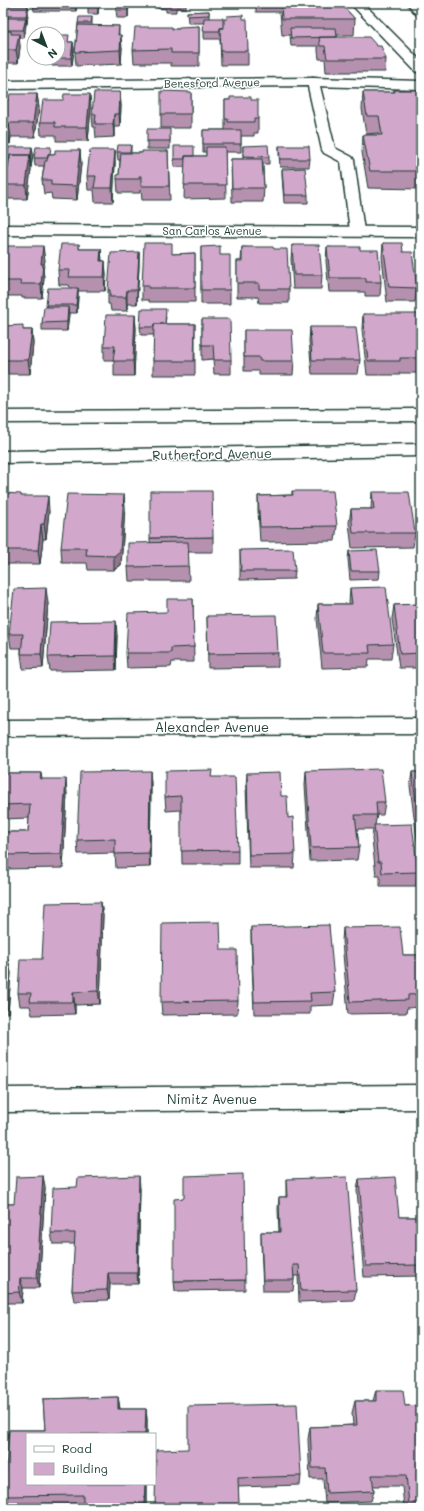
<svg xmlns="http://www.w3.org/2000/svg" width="424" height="1511" viewBox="0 0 424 1511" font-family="Mali,sans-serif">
<rect width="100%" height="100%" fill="#fff"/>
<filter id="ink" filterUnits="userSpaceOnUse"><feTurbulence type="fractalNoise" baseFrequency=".025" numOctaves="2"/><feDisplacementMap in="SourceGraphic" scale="8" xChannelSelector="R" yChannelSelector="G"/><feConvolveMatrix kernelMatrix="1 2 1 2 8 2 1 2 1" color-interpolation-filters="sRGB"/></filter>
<g filter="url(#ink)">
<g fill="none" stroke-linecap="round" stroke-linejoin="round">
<g stroke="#1f3d34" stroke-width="3">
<path id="lane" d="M313 78 317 79 319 82 335 148 352 157 354 160 364 231 362 234 357 235 352 234 350 231 341 162 324 153 322 150 307 82 309 79Z"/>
</g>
<g stroke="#1f3d34" stroke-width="3">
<path id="street" d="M313 78 421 81V89L313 86 3 89V81Z
M3 225 421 227V237L3 235Z
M421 409V421L3 423V411Z
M421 444V456L3 463V451Z
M421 718V734L3 736V720Z
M421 1085V1109L3 1112V1088Z"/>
</g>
<g stroke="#1f3d34" stroke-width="3">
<path id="primary" d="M350 3H363L421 61V73L416 72Z
M407 3H420L421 15 416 14Z"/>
</g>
<use href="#lane" fill="#fff" fill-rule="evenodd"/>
<use href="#street" fill="#fff" fill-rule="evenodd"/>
<use href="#primary" fill="#fff" fill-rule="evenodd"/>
</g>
<path fill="#b590af" stroke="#1f3d34" d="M3 3H28V13L27 24H26L24 38H19L20 47 18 63H3V18H4L5 11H3Z
M33 3H77L76 11H34Z
M88 3H98V14H88Z
M129 3 128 18H117L116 10Z
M130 3H149L130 4Z
M157 3H186V8H176V12H166V9L157 8Z
M256 3H340L355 19 354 35H337V37L386 59 385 72H326L325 59H319L318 51V46H291L290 35H282L280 12H256Z
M209 11V18L223 28 243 19 248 51V65H221L220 39H204V23H188L187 12Z
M92 17V26H119V35L122 48 121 64 76 66 75 52 78 23Z
M199 26V66H171V63H134L133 50 172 29H179Z
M69 42H73L74 49 72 66H52L51 58Z
M394 90H421V189L368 188 362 152 363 135H378V133L366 134 362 109 363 92H394Z
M120 92 121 106 120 127H114V137L96 138 95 127H93L92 114Z
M191 92V128H161V114Z
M37 94 39 108 35 137H11L10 144H3V99H9Z
M225 100H251L258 119V133H254V136H241V152H225L226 198 184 199 185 167H174V159L194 156H206V152H203V130H225Z
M91 108 88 141H56V135H41L40 122Z
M170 137V149H147V141Z
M131 145V153H142L168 151 170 200H142L141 190H140V193H118L117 179 119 175 120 160H118L117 152Z
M243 146 269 157V164H263L264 188 263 202H232L231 159H243Z
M279 146 310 159 309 167H280L279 154Z
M32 147 33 155 31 167V169L27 199H3V169H8V166L7 159Z
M80 150 81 164 77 200 52 199 51 193 44 194 42 180 44 166H35L34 158 52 154Z
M115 150V164L113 202H95L94 190H88L87 176Z
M282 169 308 195V203H284L282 176Z
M383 243 403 252 417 288 415 302H387L382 257Z
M79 244V249H101L102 261H105L106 275 105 291H78V296L77 313H69L67 331H42V323L47 307 46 305 70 288 69 285H59L58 270Z
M292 245 322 275 321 289H293L291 259Z
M3 246 45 260 43 269 44 278 42 298H22V296H3Z
M201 247 220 255 230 290V304H201Z
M242 247 274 249 289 289V303H259L258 297H237V261H241Z
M327 247 360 250 381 282 380 296H365V292H329L326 261Z
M139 252V266L137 304H127V311H111L110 304H108V290Z
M195 253V302H149V300H142V286L173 254Z
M363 314 421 327V373H399V375H367L362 329Z
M135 315 136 329 134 376H114V360H104V346Z
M166 317 165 324H195V375H153V361L154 335H141L140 327Z
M202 319 231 360V374H214L213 359 202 360Z
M3 326 24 330H32L33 344 30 374H3Z
M310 327 360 360 358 374H312L309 341Z
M244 330 294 361 293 375H259V371H244Z
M292 491 337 526 335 541 260 542 258 510V496L292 495Z
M372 492 415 533 413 547 352 548 349 523 351 509H371Z
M3 493 22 496 49 511 46 539H43L40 564H3Z
M124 495 125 509 121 565 114 570H88L87 563H62L61 548Z
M213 537V552H188L189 581H129L128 567 150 543V538Z
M240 550 295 571 294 579 240 580Z
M349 551 380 571 379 579 350 580 348 559Z
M350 588 393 644 391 659H369L368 667 322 668 317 618 318 604H349Z
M193 599 194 662H172L171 667 127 668 126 653 167 612Z
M48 603 43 668 23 669 21 654V648H11L9 634Z
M421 604V668H399L392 619 394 605Z
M207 616 278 653V667L208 668Z
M117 635 116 670 50 671 48 657Z
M150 771 151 785 150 867 116 868 115 853 78 854 77 840Z
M306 771 385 802 383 815H377L375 825 418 872 416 886H380V876H376L372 839 373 829H357L359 847 357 860 310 861 305 785Z
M412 772H421V869L410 786Z
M3 773H41L42 779 67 793 63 868 3 869V832H28L29 818 3 819Z
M247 773 281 796 288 818 295 854 294 868H249L246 787Z
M212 777 238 850V864H182L181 810 166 811 165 797Z
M103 915 100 1004 75 1005V1014L32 1015 30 1006H20L18 993 42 959Z
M251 927 335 992 333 1005 310 1006V1014H254L251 940Z
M343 928 403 955H421V1007L407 1008 406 1013 348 1014 342 941Z
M221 950 238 1001 237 1014 162 1015 161 1002Z
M3 960H8L11 973 8 1013H3Z
M43 1176 45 1188 39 1288H23L22 1303H3V1204H14Z
M286 1179 356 1290 354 1300 299 1302 298 1276H294V1280L293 1291H263L261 1243V1232H279L278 1209 279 1197H286Z
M359 1179 399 1217H418L416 1198 418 1187H421V1276L364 1277 357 1190Z
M140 1188 138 1284H110L109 1300 74 1301 72 1291 75 1244H53L51 1233Z
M245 1280V1290L175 1291 174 1281Z
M376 1390 405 1406 421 1405V1508H404L402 1486H373L374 1491 371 1501 325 1503 323 1479H310L308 1439 310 1427 353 1425 352 1413 355 1401H373Z
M118 1397 120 1409H146L147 1420V1434H27V1484H146V1508H84L83 1505 8 1506 4 1496 9 1430H45L43 1399Z
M156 1450 301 1476 300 1485 238 1487 239 1508H156Z"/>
<path fill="#93758f" stroke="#1f3d34" d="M26 3H28V13L27 24 26 16 27 10Z
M76 3H77L76 11Z
M98 3 99 5 98 14Z
M128 3H129L128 18Z
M26 18V25L24 38 23 30Z
M19 34 20 47 18 63 16 50Z
M121 35 122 48 121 64 120 50Z
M73 42 74 49 72 66 71 58Z
M120 92 121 106 120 127 119 114Z
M37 94 39 108 35 137 33 123Z
M90 94 91 108 88 141 87 127Z
M114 114V137L113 124Z
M9 123 11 137 10 144 8 130Z
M32 147 33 155 31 167 30 159Z
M80 150 81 164 77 200 76 186Z
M115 150V164L113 202 112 188Z
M30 155 31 169 27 199 26 185Z
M43 246 45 260 43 269 44 278 42 298 41 284V264Z
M101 249 102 263 100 261Z
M139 252V266L137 304V290Z
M105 261 106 275 105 291 104 277Z
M78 288V296L77 313 76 305Z
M127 290V311L126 297Z
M68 307 69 315 67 331V322Z
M135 315 136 329 134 376 133 361Z
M32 330 33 344 30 374 28 360Z
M124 495 125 509 121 565 114 570V556Z
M48 496 49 511 46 539 44 524Z
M41 524 43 539 40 564 38 550Z
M46 588 48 603 43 668 41 654Z
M6 589 8 603 3 643V614Z
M116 621 117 635 116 670 115 656Z
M150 771 151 785 150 867 149 853Z
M66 779 67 793 63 868 61 854Z
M101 902 103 915 100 1004 98 991Z
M8 960 11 973 8 1013 5 1001Z
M73 992 75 1005V1014L73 1002Z
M43 1176 45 1188 39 1288 37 1278Z
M139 1176 140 1188 138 1284 137 1273Z
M108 1273 110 1284 109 1300 107 1290Z
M20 1278 23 1288 22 1303 19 1292Z
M118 1397 120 1409V1421L118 1409Z
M146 1409 147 1420V1434H145Z
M145 1484H146V1508H145L144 1504Z"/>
<path fill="#d2a7cc" stroke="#1f3d34" d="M88 3H98L97 6H87Z
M117 3H128V10H116Z
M281 3H340L355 19H282Z
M6 6H28L26 16H4Z
M209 11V15L187 16V12Z
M243 15V19H247L248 51H221L220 28H224V19H227V16Z
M79 17H92L91 23H78Z
M3 18H26L23 30H3Z
M204 18H223V28H220V31H203Z
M78 25 119 26 118 35H121L120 50 75 52Z
M199 26V53H171V49L133 50 135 27H172V29H179V27Z
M290 28H336L337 37 291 38Z
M3 31H11V34H19L16 50H3Z
M58 35H69L68 42H73L71 58H51H58Z
M319 37H369L377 46H381L386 59H327L325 46H320Z
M394 90H421V171H370L363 135H382L379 116H367L363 92H395Z
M161 91 191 92V114H161Z
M94 92H120L119 114H114L113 124H95L96 114H92Z
M10 94H37L33 123H9L8 130H3V99H9Z
M64 94H90L87 127H55V122H40L43 100H63Z
M230 97H251V100H258V119H254V122H228V119H225V100H230Z
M147 129H170V141H147Z
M203 130H241V144H203Z
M118 145H131L130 152H117Z
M268 145 269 157 243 156V146Z
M174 146H194V156H185V159H174Z
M279 146H309L310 159H280Z
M9 147H32L30 159V155H10V159H7Z
M36 147H51L50 154H48V158H34Z
M206 147H225L226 185H184L185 156H206Z
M55 150H80L76 186 51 185V180H42L45 161H47L48 154H55Z
M90 150H115L112 188H94L96 176H87Z
M142 151H168L169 186H141V176H139V179H117V175H119L121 153H142Z
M10 155H30L26 185H3V169H8Z
M231 159H262L264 188H232Z
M305 168 308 195H284L282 169Z
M144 243H172V254L195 253V288H148L149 286H142Z
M383 243H402L403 252H412L417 288 389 287Z
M61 244H79V249H101L100 261H105L104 277H69L70 270H58Z
M292 245H319L322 275H294Z
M3 246H43L41 264H43L41 284H20L21 281H3Z
M220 246V255H230V290H201V247Z
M242 247H273L274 249H287L289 289H259V283H237V261H242Z
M327 247H360V250H378L381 282H366V278H330Z
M139 252 137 290H127L126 297H110V290H108L111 253Z
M48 288H78L76 305H46Z
M44 307H68L67 322 42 323Z
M141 309H166L165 324H154V327H140Z
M363 314H419L421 327V358H400V361H368Z
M106 315H135L133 361H113L115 346H104Z
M202 319H230L231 360H214L213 345H202Z
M154 324H195L194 361H153Z
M23 325V330H32L28 360H3V326Z
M310 327H356L360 360H312Z
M244 330H292L294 361H260L259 357H244Z
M150 491H212L213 537 150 538Z
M292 491H333L337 526 260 527 258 496 293 495Z
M372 492H409L415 533H353L351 509H374Z
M3 493 21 494V496H48L44 524H41L38 550H3Z
M67 494 124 495 120 551 114 556 86 555 87 548H61Z
M188 542 189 566 128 567V543Z
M293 549 295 571H241L240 550Z
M377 550 380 571H351L349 551Z
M386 587 393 644 369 645 370 653H323L318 604H352L350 588Z
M46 588 41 654H21L23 634H9L14 589Z
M3 589H6L3 614Z
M167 599H193L194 647 171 648V653H126L128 613 167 612Z
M421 604V653L400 654 394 605Z
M276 615 278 653 208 654 207 616Z
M116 621 115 656 48 657 50 622Z
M381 769 385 802H376L377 815H355L359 847 311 848 306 771Z
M212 770 211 777H235L238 850 181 851V796L165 797V771Z
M150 771 149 853 115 854V839L77 840 80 772Z
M280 772 281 796H287L288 818 293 817 295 854 249 855 247 773Z
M412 772H421V838Z
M3 773H41L40 779H66L61 854 3 855V832H28L30 804 3 805Z
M412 824 418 872 382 873 381 862H378L374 825Z
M101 902 98 991 73 992V1002H30L31 993H18L20 959H42L45 903Z
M220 922 221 950H237L238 1001 161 1002 162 923Z
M329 925 335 992 310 993 311 1001 254 1002 251 927Z
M400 927 403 955H421V994L408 995V1000L350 1002 343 928Z
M3 960H8L5 1001H3Z
M243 1174 245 1280 174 1281V1199L184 1198V1176Z
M43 1176 37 1278H20L19 1292 3 1293V1204H14L16 1177Z
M139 1176 137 1273H108L107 1290 72 1291 75 1233H51L53 1188 77 1187 78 1178Z
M347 1177 356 1290 301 1291 299 1265H293L294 1280H263L261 1232H280L279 1197H287L286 1179Z
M395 1177 399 1217H421V1265L366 1266 359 1179Z
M418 1187H421V1211Z
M376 1390H403L405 1406 421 1405V1504H409L406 1475H372L374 1491 327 1493 325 1468H312L310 1427 357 1425 355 1401H376Z
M118 1397V1409H146L145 1434H27V1484H145L144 1504 83 1505V1495L4 1496 9 1430H45L43 1399Z
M297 1404 301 1476 238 1478 239 1504 155 1505 156 1450 188 1449V1406Z"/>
</g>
<g text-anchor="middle" stroke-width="3" stroke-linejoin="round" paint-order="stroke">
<g font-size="11" fill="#1f3d34" stroke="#fff">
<text transform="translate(212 83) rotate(-1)" y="4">Beresford Avenue</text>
<text x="212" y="235">San Carlos Avenue</text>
</g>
<g font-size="13" fill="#1f3d34" stroke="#fff">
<text transform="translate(212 454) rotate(-1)" y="5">Rutherford Avenue</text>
<text x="212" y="732">Alexander Avenue</text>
<text x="212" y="1104">Nimitz Avenue</text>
</g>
</g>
<rect width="424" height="1511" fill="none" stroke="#fff" stroke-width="16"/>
<rect x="8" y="8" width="408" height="1495" fill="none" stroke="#1f3d34" stroke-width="1.5" filter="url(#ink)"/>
<rect x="26" y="1433" width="130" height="52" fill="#ffffff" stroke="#a5b1ae"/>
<rect x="34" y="1446" width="20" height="6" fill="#ffffff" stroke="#a5b1ae"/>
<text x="62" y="1453" font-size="12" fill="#1f3d34">Road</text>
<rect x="34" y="1463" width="20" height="12" fill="#d2a7cc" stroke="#a5b1ae"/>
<text x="62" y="1473" font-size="12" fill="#1f3d34">Building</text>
<g transform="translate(46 46) rotate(138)"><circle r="19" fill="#ffffff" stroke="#a5b1ae"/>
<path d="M0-3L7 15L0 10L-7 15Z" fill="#1f3d34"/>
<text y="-6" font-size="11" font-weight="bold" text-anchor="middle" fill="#1f3d34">N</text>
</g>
</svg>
